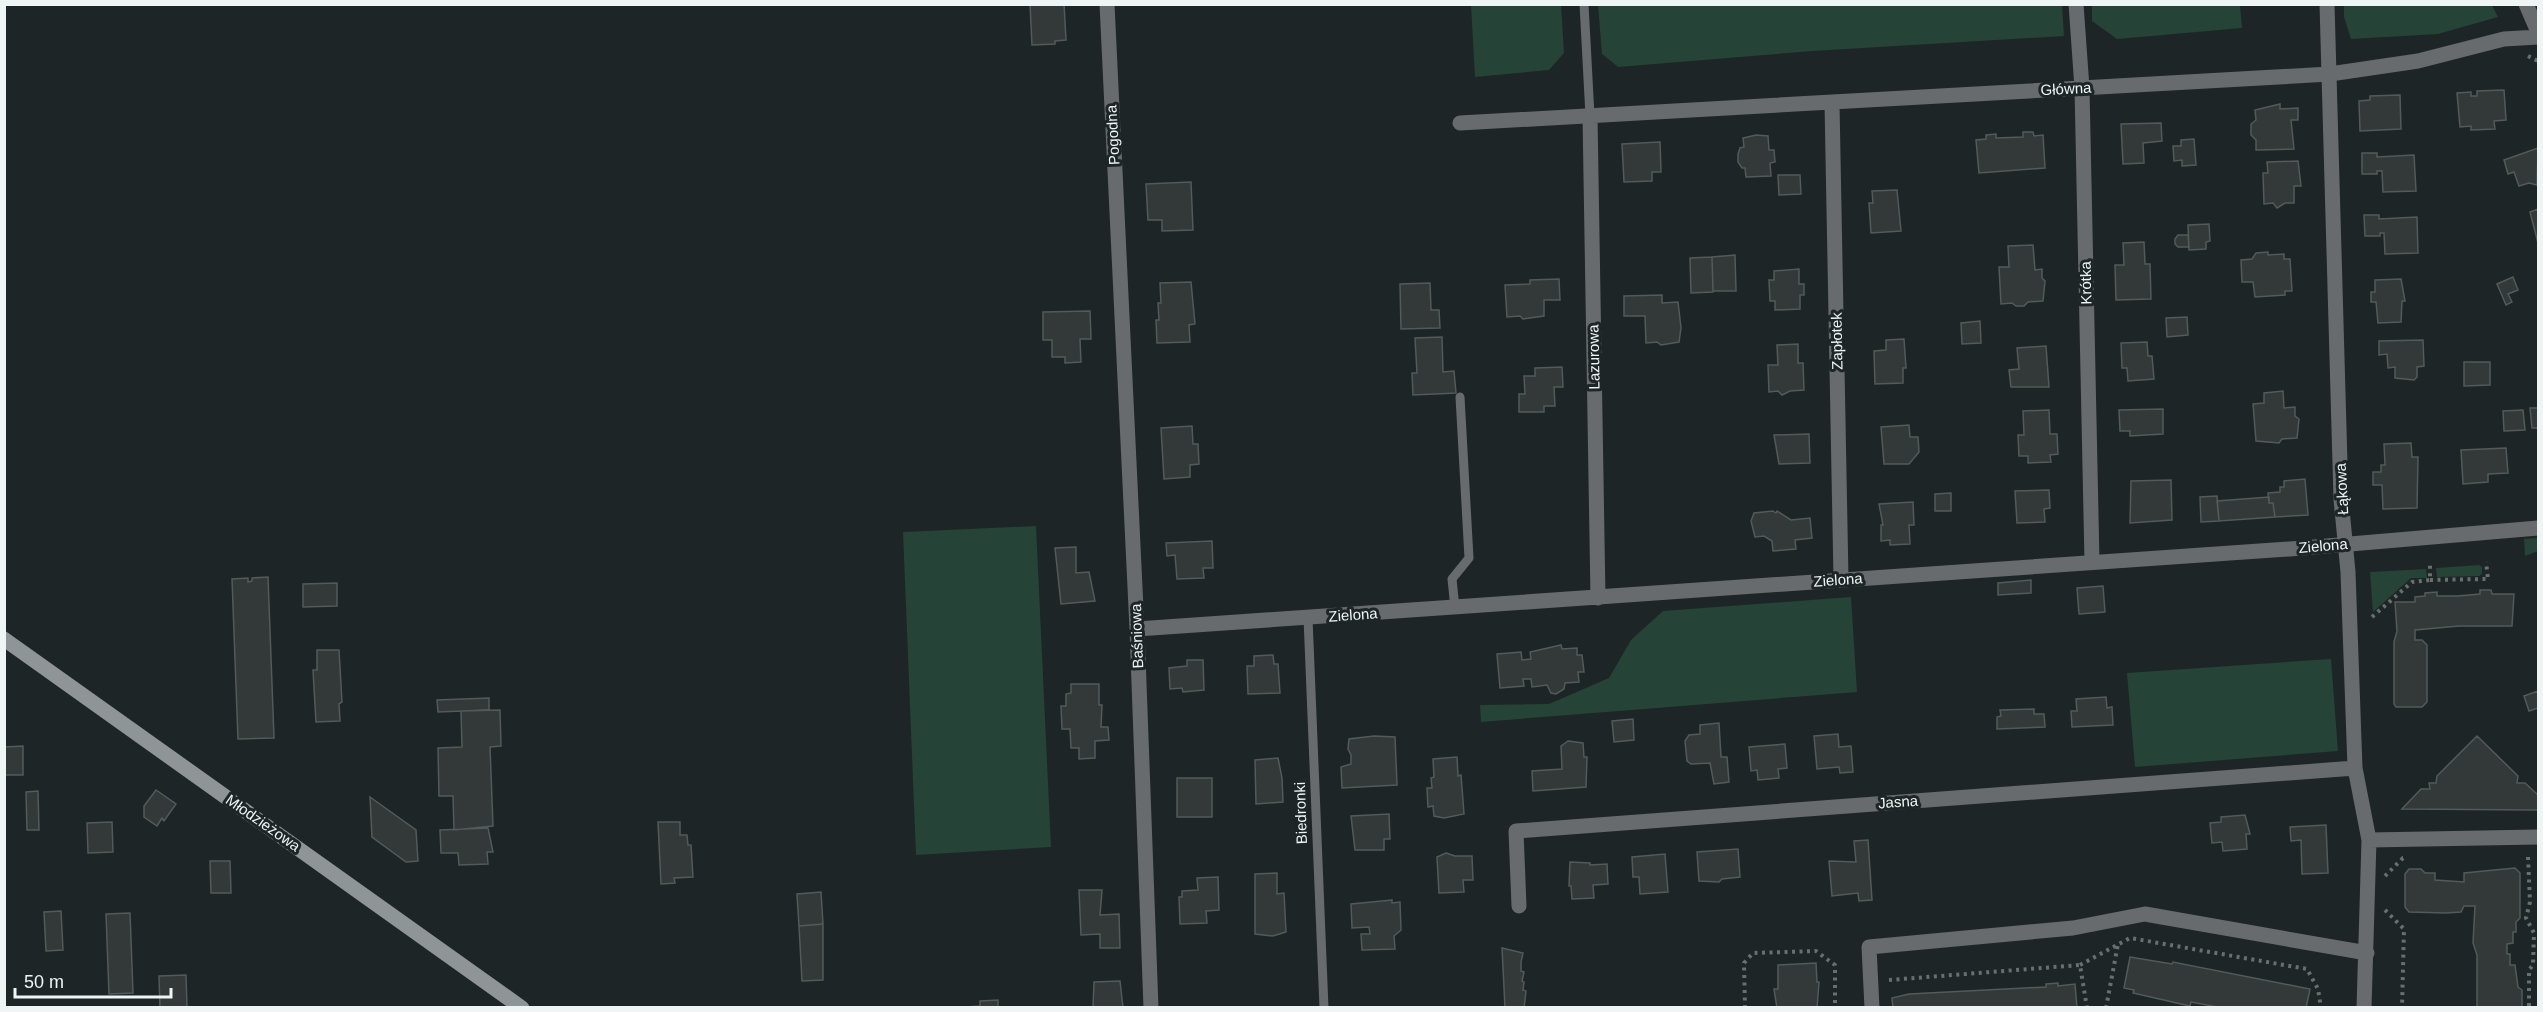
<svg xmlns="http://www.w3.org/2000/svg" width="2543" height="1012" viewBox="0 0 2543 1012" font-family="Arial,sans-serif">
<rect width="100%" height="100%" fill="#1e2526"/>
<path fill="#254336" d="M1471 5H1561L1564 53 1549 70 1475 77Z
M1598 5H2062L2064 36 1813 51 1618 67 1602 54Z
M2092 5H2240L2242 28 2117 39 2092 21Z
M2344 5H2492L2498 17 2438 34 2351 39 2344 17Z
M1036 526 1051 847 916 855 903 532Z
M2538 538V551L2525 556 2524 539Z
M2479 565 2482 567V574L2479 576 2437 577 2436 568Z
M2426 569 2427 578H2411L2373 612 2370 572Z
M1851 597 1857 692 1481 722 1480 705 1549 704 1609 678 1631 640 1663 611Z
M2331 659 2338 751 2135 767 2127 673Z"/>
<path fill="#323938" stroke="#535a59" stroke-width="1.5" d="M1030 4H1064L1066 40 1055 41V44L1032 45Z
M2504 90 2506 120 2494 121 2495 129 2471 130V126L2460 127 2457 93 2471 92V96H2477V91Z
M2400 95 2401 129 2360 131 2359 101 2370 100V96Z
M2280 104V109L2298 108V120H2291L2294 149 2256 150V140L2251 135V124L2256 120 2255 110Z
M2161 123 2162 141 2143 143 2144 163 2123 164 2121 124Z
M2023 132H2033L2034 136 2043 135 2045 168 1979 173 1976 140 1986 139V135L1996 134V138L2023 137Z
M1756 135 1768 136 1769 150H1774L1775 162 1770 163 1771 176 1746 177 1745 168H1742L1738 162V154L1740 148 1744 147 1743 138Z
M2194 139 2196 165 2182 166V160L2174 161 2173 146H2181V140Z
M1660 142 1661 172H1652V181L1624 182 1622 144Z
M2538 148 2537 185 2529 183 2519 186 2514 172 2508 174 2504 160Z
M2362 153H2377V157L2414 155 2416 191 2383 192 2382 171H2377V174H2362Z
M2298 161 2301 186H2294V203H2285L2277 208 2273 203 2264 204 2263 173H2268L2267 162Z
M1778 175H1800L1801 194 1779 195Z
M1191 182 1193 230 1162 231V220H1148L1146 184Z
M1897 190 1901 231 1871 233 1869 203H1873L1872 191Z
M2538 209V243L2530 212Z
M2364 215H2379V219L2417 217 2418 253 2385 254 2384 233H2380V236H2365Z
M2209 224 2210 241 2206 242V249L2189 250 2188 225Z
M2178 235H2188L2189 247H2178L2175 244V239Z
M2144 242 2145 264H2150L2151 299 2116 300 2115 265H2124L2123 243Z
M2033 245 2035 270 2042 269V278L2045 281 2043 301 2028 302 2024 306H2016L2012 303 2001 304 1999 267H2009L2008 246Z
M2268 252V255L2284 254V259H2290L2292 291H2285V295L2255 297 2253 282H2242L2241 260 2252 259 2256 253Z
M1735 255 1736 291H1713L1712 257Z
M1712 257 1713 292 1691 293 1690 258Z
M1799 269V284H1804V295H1800V309L1775 310V301H1770L1769 280H1774V271Z
M2513 277 2518 290 2508 294 2512 302 2506 305 2497 284Z
M1559 279 1560 300H1544V316L1523 319 1520 316 1507 317 1505 285 1530 284V280Z
M2401 279 2405 301H2402L2401 322 2378 323 2376 302H2371V292H2375V280Z
M1191 282 1195 324 1189 325 1190 342 1157 343 1156 320H1159L1158 303H1161L1160 283Z
M1430 283 1431 310H1439L1440 328 1401 329 1400 284Z
M1662 295V303L1678 302 1681 328 1679 342 1661 345 1657 342 1646 343 1645 316H1624V296Z
M1090 311 1091 339H1080L1081 362 1065 363V357H1052V340H1043V312Z
M2187 317 2188 335 2167 337 2166 318Z
M1980 321 1981 343 1962 344 1961 323Z
M1442 337 1443 372 1454 371 1456 393 1413 395 1412 373H1417L1415 338Z
M1904 339 1906 368H1903V383L1875 384 1874 351 1886 350V340Z
M2423 340 2424 366 2417 367V377L2414 380 2395 378V367L2388 368 2387 354 2379 355V341Z
M2147 342 2148 356H2152L2154 379 2128 381 2127 368H2122L2121 343Z
M1798 344V363H1803L1804 390 1790 391 1782 395 1778 391 1769 392 1768 365H1778L1777 345Z
M2046 346 2049 387H2011L2009 370 2019 369 2017 348Z
M2464 362H2490V385L2464 386Z
M1562 367 1563 387H1554L1555 406H1544V412H1519V394H1525L1524 376H1535V368Z
M2283 391 2284 408 2295 407V416L2299 419 2297 438 2282 439 2279 443 2256 441 2253 404 2264 403V393Z
M2530 408H2538V428H2532Z
M2163 409V434L2130 436V431H2120L2119 410Z
M2049 410 2050 434H2057L2058 454 2050 455 2051 462 2028 463V456H2019L2018 435H2024L2023 411Z
M2523 410 2525 430 2504 431 2503 411Z
M1909 425 1910 437H1918L1919 452 1909 464H1884L1881 427Z
M1192 426 1193 444H1198L1199 464 1190 465V477L1164 479 1161 428Z
M1809 434 1810 463 1779 464 1774 435Z
M2411 443 2412 457H2418L2417 508 2383 509 2382 485H2373V472H2381V465H2385L2384 444Z
M2506 448 2508 473 2488 474V482L2463 484 2461 450Z
M2305 479 2308 515 2275 517 2273 503H2269L2268 493 2280 492V487H2284V481Z
M2171 480 2172 520 2130 523 2131 481Z
M2049 490 2050 508 2044 509 2045 522 2017 523 2015 491Z
M1951 493V511H1935V494Z
M2217 496 2219 521 2201 522 2200 497Z
M2269 497V503H2273L2275 517 2219 521 2217 501Z
M1913 502 1914 525H1909L1910 544 1890 545V540L1881 541V525H1883L1879 504Z
M1773 511 1776 513 1777 511 1791 520 1810 518 1812 538 1795 540 1796 549 1773 551 1772 541 1764 536 1755 537 1751 521 1754 513Z
M1212 541 1213 568H1203L1204 578 1177 579 1175 555 1167 556 1166 543Z
M1076 547V573L1089 572 1095 601 1061 604 1055 548Z
M268 577 274 738 238 739 232 579 248 578V582L252 581V578Z
M2031 580V593L1998 595V583Z
M337 583V606L303 607V584Z
M2103 586 2105 612 2079 614 2077 588Z
M2480 590H2491L2492 594H2514L2512 626H2459L2415 630V640H2422L2427 645V702L2422 707H2396L2394 704V642L2397 631 2395 602H2415V597L2425 596V593L2437 592V596H2458L2480 594Z
M1561 645 1562 649 1577 648V655H1582L1584 672H1578L1579 682 1565 683 1564 689 1556 694 1551 693 1547 685 1532 687 1531 679H1523L1524 686 1500 688 1497 654 1521 652 1522 660 1531 659 1530 652Z
M317 650H339L342 702 339 704 340 721 316 722 313 670H317Z
M1273 655 1274 664H1278L1280 693 1248 694 1247 666H1254V656Z
M1187 660H1203L1204 690 1183 692 1182 688 1170 689 1169 668 1187 666Z
M1071 684H1099V705H1102L1101 727H1108L1109 740 1095 741V758L1079 759V748H1071L1070 729H1062L1061 706H1066V694L1071 693Z
M2538 691V708L2529 711 2524 696Z
M2106 697 2107 708 2112 707 2113 725 2072 727 2071 711H2077L2076 699Z
M489 698V710L438 712 437 700Z
M2034 709V714H2044L2045 727 1997 729V717L2001 716 2000 710Z
M500 710 501 746 490 747 493 826 454 830 453 796H439L438 748 462 747 461 711Z
M1633 719 1634 740 1614 742 1612 721Z
M1719 723 1721 757H1727L1729 782 1714 784 1710 763 1691 764 1687 761 1685 741 1689 735 1700 734V725Z
M1838 734 1839 747 1851 746 1853 772 1840 773 1839 767 1817 769 1814 736Z
M1374 736 1395 737 1397 785 1342 788 1341 767 1351 764V755L1348 749 1349 739Z
M2477 736 2518 776 2517 783H2525L2538 795V810L2402 809 2421 789H2430L2429 783H2436L2437 776Z
M1568 741 1583 743 1584 757H1587L1586 787 1533 791 1532 771 1562 769 1561 746Z
M1785 744 1787 768 1778 769 1779 778 1758 780 1757 770 1751 771 1749 747Z
M23 746V775H4V747Z
M1457 757 1458 776 1461 775 1464 814 1444 818 1434 816 1433 806 1428 807 1427 788H1432L1431 778 1434 777 1433 759Z
M1278 758 1282 778 1283 802 1256 804 1255 760Z
M1177 778H1212V817H1177Z
M156 790 176 804 164 821 162 818 157 826 144 817V806Z
M38 791 39 830H27L26 792Z
M370 797 416 830 418 861 406 862 372 837Z
M1389 814 1390 839H1384V850H1355L1351 816Z
M2245 815 2250 834H2246L2247 849 2223 851 2222 842 2212 843 2210 823 2221 822V817Z
M112 822 113 852 88 853 87 823Z
M658 822H680V835H687L688 845H691L693 877 674 878 675 883 661 884Z
M2326 825 2328 873 2302 874 2301 840 2291 841 2290 827Z
M488 828 493 852H487L488 864 459 865 458 853H441L440 830Z
M1868 840 1872 900 1859 901 1858 893 1832 896 1829 861 1856 862 1854 841Z
M1738 849 1740 877 1722 879 1719 882 1699 881 1697 852Z
M1446 853 1455 856H1472L1473 880H1463L1464 892 1439 893 1437 857Z
M1665 854 1668 892 1640 894 1639 877H1633L1632 857Z
M210 861H230L231 893H211Z
M1570 862 1590 863V865L1607 864 1608 884 1593 885 1594 898 1572 899 1571 886H1569Z
M2515 868 2520 873V918L2516 922V932H2513V943L2507 944V954H2510V965H2515L2518 987 2522 990V1008H2477V955L2473 943 2475 906H2464L2461 912 2446 913 2409 912 2405 907V874L2409 869H2421L2425 873H2435V880L2464 882V873Z
M1277 873V894L1284 893 1286 932 1273 936 1255 934V874Z
M1218 877 1219 910 1206 911 1207 923 1180 924 1179 897H1182V891L1198 890 1197 878Z
M1079 890H1102L1100 915 1119 914 1120 948H1100V934L1081 935Z
M821 892 823 924 799 926 797 894Z
M1392 900V903L1400 902 1401 930 1394 936 1395 949 1362 950 1361 934H1370L1369 927 1352 928 1351 904Z
M61 911 63 950 46 951 44 912Z
M130 913 133 993 109 994 106 914Z
M823 924V980L802 981 799 926Z
M1502 948 1523 953 1521 962V971L1524 972 1522 981 1524 982 1523 990 1526 991 1524 1008H1505Z
M2130 957 2172 964 2173 962 2310 989 2306 1008H2223L2191 1002 2190 1006 2133 993 2134 990 2124 988Z
M1816 963 1817 982H1819L1817 1008H1777L1774 989H1778V965Z
M186 975 187 1008H160L159 976Z
M1120 981 1123 1008H1093L1094 982Z
M2058 983V986L2075 984 2077 1008H1893L1892 998 1909 994 2046 987V984Z
M998 1000V1008H954L980 1006V1001Z"/>
<g fill="none" stroke-linecap="round" stroke-linejoin="round">
<path stroke="#686f6f" stroke-width="4" stroke-dasharray="3 4.5" stroke-linecap="butt" d="M2528 56 2538 61
M2430 580 2488 579 2486 562
M2372 617 2412 582 2430 580V565
M2528 857 2530 902 2526 918 2534 933 2533 965 2529 970V1008
M2385 876 2403 858H2406
M2385 910 2404 929 2402 1008
M2080 965 2130 938 2307 969 2318 989 2321 1008
M1889 980 2080 965 2087 1008
M1745 1008 1744 963 1753 953 1816 951 1835 965V1008
M2106 1008 2118 944"/>
<path stroke="#686b6d" stroke-width="9" d="M1584 4 1590 116
M1455 608 1452 579 1469 558 1460 397
M1308 618 1324 1008"/>
<path stroke="#686b6d" stroke-width="15" d="M1107 4 1137 629 1151 1008
M2076 4 2082 88 2092 562
M2327 4 2341 499 2348 572 2355 768 2369 840 2364 1008
M2526 4 2538 32
M1832 103 1841 579
M1590 116 1598 598
M1460 123 2330 74 2418 61 2504 39 2538 37
M1137 629 2303 548 2538 528
M2369 840 2538 837
M1519 906 1516 831 2355 768
M1872 1008 1869 947 2073 928 2145 914 2367 953"/>
<path stroke="#8f9496" stroke-width="15" d="M4 639 522 1008"/>
</g>
<g text-anchor="middle" stroke-width="6" stroke-linejoin="round" paint-order="stroke">
<g font-size="15" fill="#eff4f4" stroke="#1e2526">
<text transform="translate(2066 89) rotate(-3)" y="5">Główna</text>
<text transform="translate(1113 135) rotate(-93)" y="5">Pogodna</text>
<text transform="translate(2086 283) rotate(-91)" y="5">Krótka</text>
<text transform="translate(1837 341) rotate(-91)" y="5">Zapłotek</text>
<text transform="translate(1594 357) rotate(-91)" y="5">Lazurowa</text>
<text transform="translate(2342 489) rotate(-93)" y="5">Łąkowa</text>
<text transform="translate(2323 546) rotate(-5)" y="5">Zielona</text>
<text transform="translate(1838 580) rotate(-4)" y="5">Zielona</text>
<text transform="translate(1353 615) rotate(-4)" y="5">Zielona</text>
<text transform="translate(1137 636) rotate(-92)" y="5">Baśniowa</text>
<text transform="translate(1898 802) rotate(-4)" y="5">Jasna</text>
<text transform="translate(1301 813) rotate(-92)" y="5">Biedronki</text>
<text transform="translate(263 823) rotate(35)" y="5">Młodzieżowa</text>
</g>
</g>
<rect width="2543" height="1012" fill="none" stroke="#eff4f4" stroke-width="12"/>
<path d="M15 988v9h156v-9" fill="none" stroke="#eff4f4" stroke-width="3"/>
<text x="24" y="988" font-size="18" fill="#eff4f4" stroke="#1e2526" stroke-width="4.5" paint-order="stroke">50 m</text>
</svg>
